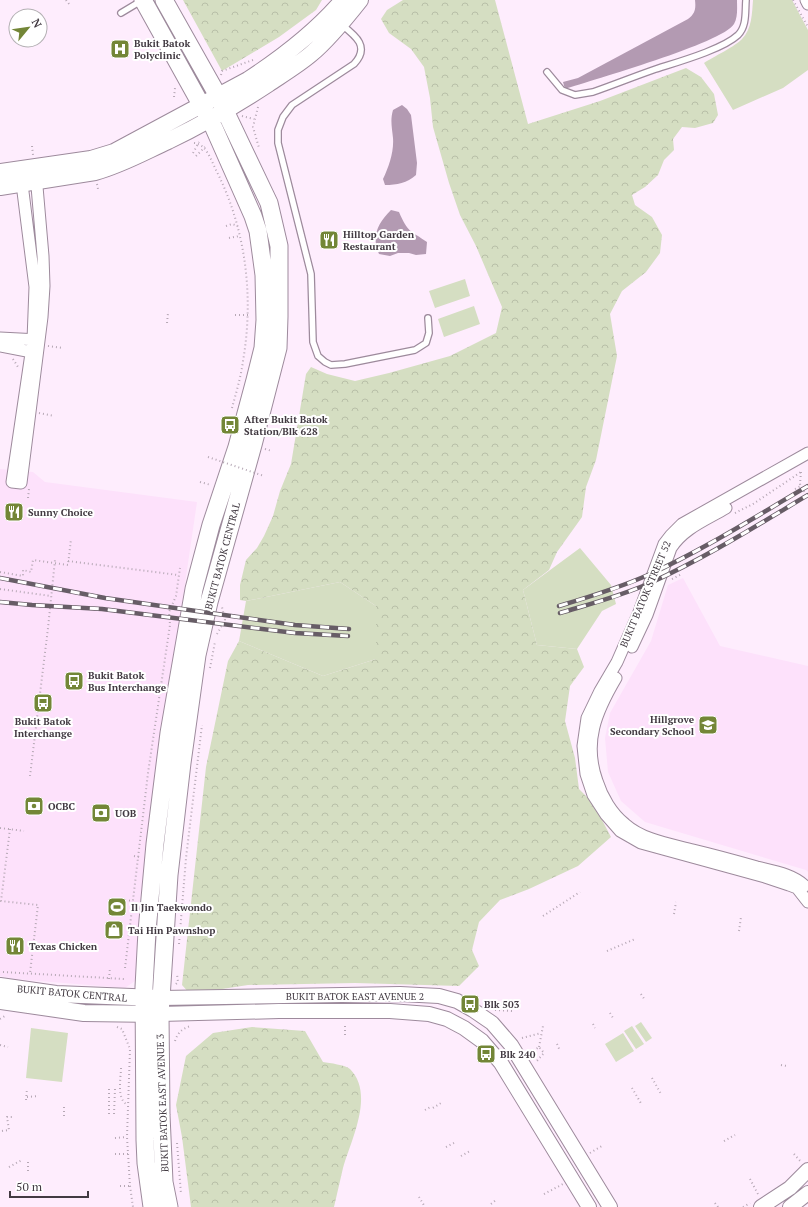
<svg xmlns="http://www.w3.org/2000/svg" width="808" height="1207" viewBox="0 0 808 1207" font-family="'PT Serif',serif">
<defs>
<pattern id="forest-crowns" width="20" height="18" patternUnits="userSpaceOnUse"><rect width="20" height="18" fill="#d5dec2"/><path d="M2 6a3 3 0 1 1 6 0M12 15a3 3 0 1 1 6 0" fill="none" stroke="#b8bfa8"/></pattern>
</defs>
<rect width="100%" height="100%" fill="#feedfd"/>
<path fill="#fde1fb" d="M0 469 33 472 45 482 197 502 157 774 139 978 125 988 15 979 0 976Z
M683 578 720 646 808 666V872L806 870 645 822 621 801 608 772 605 738 610 713 651 641 668 585Z"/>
<path fill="#d5dec2" d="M753 0H792L808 30V70L783 88 733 110 704 63C713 57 736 46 742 39 752 29 752 13 753 0Z
M465 279 470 296 435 308 429 291Z
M474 306 480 324 444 337 438 319Z
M580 548 611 585 616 604 602 611 577 649 537 645 523 590Z
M340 582 376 606V659L323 676 239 641 246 601Z
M641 1022 652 1038 646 1042 635 1026Z
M632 1026 644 1044 636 1049 624 1031Z
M31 1028 68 1033 62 1082 26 1078Z
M623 1033 634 1051 616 1062 605 1044Z"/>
<path fill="url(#forest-crowns)" d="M183 0H322L316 10 279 37 222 71Z
M403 0H495L528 124 600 101 686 68 701 77 714 94 718 115 713 123 695 128 682 127 673 139 674 150 664 160 658 175 645 187 632 195 635 205 652 217 662 235 660 253 646 272 622 291 610 314 617 356 596 460 586 487 582 517 557 552 549 570 523 590 537 645 577 649 584 667 570 686 565 721 575 758 579 789 593 803 611 837 578 866 529 889 500 900 479 922 472 950 479 966 459 986 355 983 248 985 190 994 182 985 206 767 228 661 239 641 323 676 376 659V606L340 582 246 601 240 600V585L246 560 257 548 264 536 273 516 280 491 291 464 306 374 311 367 327 374 355 381 389 373 450 356 496 333 502 307 476 246 460 215 449 183 433 127 430 98 424 67 411 49 389 33 381 19 387 10Z
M252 1027 305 1031 323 1062C330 1063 345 1065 350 1069 375 1094 351 1140 343 1168 340 1181 337 1194 334 1207H191L182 1137 176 1105 186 1056 213 1033Z"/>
<path fill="#b39ab2" d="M695 0H737C737 8 738 17 734 24 723 43 592 80 565 89L563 82 578 78 688 19C695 14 696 9 695 0Z
M402 105 407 109 411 115 417 163 416 175C407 183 397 185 385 185L383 179C389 166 394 152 393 138 392 128 390 120 393 110Z
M391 210 399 212C408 233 410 230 427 242L426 254 416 255 409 253H398L390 256 379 254C371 236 378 223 391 210Z"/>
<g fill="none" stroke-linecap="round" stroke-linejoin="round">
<g stroke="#9d8a9c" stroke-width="8">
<path id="service" d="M121 13 141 1
M342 25C356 36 370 47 354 64L292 105 283 117 278 130V143L311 274 313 342 318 356 325 362 331 365 345 364 415 350 426 343 429 333 428 318
M547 72 562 90 575 95 593 92C613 85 633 77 653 70 674 63 722 50 738 35 747 26 745 12 746 0"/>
</g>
<g stroke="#9d8a9c" stroke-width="13">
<path id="minor" d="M806 0 808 4
M21 176 35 287 33 340 12 482 21 483 42 317 44 286 43 256 36 175
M0 338 39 340
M0 346 37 353
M808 453 682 524 671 535 664 544 639 612 617 662 600 691 587 718 583 746 586 774 593 795 606 815 620 831 641 843 765 877 789 885 797 888 808 902
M632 647 647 615 671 548C684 528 706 520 726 508
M616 678C596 712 583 742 597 781 602 797 612 814 625 824 643 840 670 844 693 850 714 855 736 861 757 867 773 871 793 874 805 886"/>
</g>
<g stroke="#9d8a9c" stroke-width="16">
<path id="tertiary" d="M161 998 400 994 439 996 457 1001 473 1010 492 1023 511 1045 610 1207
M160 1014 279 1011H390L429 1014 447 1019 464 1028 482 1041 501 1063 589 1207
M761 1207 790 1188 808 1170
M790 1207 808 1193"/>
</g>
<g stroke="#9d8a9c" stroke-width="18">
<path id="secondary" d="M0 172 91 159 114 152 248 80C283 57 316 32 343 0
M0 187 95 172C121 165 144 152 168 141 203 124 236 105 268 84 283 74 298 65 311 54 329 39 345 19 360 0
M0 986 56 994 157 998
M0 1001 84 1013 157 1014"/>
</g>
<g stroke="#9d8a9c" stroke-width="19">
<path id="primary" d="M143 0 214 128 253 216 258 231 264 275 265 320 263 348 255 380 237 447 211 525 194 589 169 733 155 844 147 931 144 987 145 1140 146 1163 152 1207
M164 0 218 96 269 203 279 246V317L278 348 253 445 209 602 197 655 182 763 169 875 160 1014 161 1115 164 1182 169 1207"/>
</g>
<path stroke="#b6a8b5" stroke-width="2" stroke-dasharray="1 3" stroke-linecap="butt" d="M66 0 69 4
M793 0 808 27
M221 75 222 71 253 60
M174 97 175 88
M258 107 253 127 259 148
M242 116 254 119
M194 143C207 144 211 161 217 172 246 230 254 297 243 361 241 377 236 393 232 408
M32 146 33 155
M193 153 199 142
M196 156 205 147
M97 184 98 189
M226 226 232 224 238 226
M229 238 240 236
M235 315H248
M167 323 168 313
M48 346 63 348
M13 359 18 367
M39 413 54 416
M265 449 272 451
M801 472 800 484 805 493
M200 482 211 485
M795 489 801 486
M28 498 29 489
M735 513 753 504 801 472
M68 561 178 575
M0 572 23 576V570L31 572 33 560 68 565 71 539
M672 579 682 574
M0 589 51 596
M217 634 225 620 222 607
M210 668 215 642
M30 776 48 628 55 560
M0 828 24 831
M10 829 1 901 38 905 30 973
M134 856 139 857
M125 900 133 901
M674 914 676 902
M543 916 580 892
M739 931 741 917
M179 944 186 858 202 725
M607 951 635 939
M125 968 148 773 170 625 169 612 176 596 180 568
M3 972 124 979
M109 979 110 968
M176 984 178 982 177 974
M641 994 645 1000
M495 1010 512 1011
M610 1013 613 1018
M0 1019 5 1016
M593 1024 595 1028
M117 1027 122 1029 130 1049 127 1137 130 1186 133 1207
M345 1035V1023
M522 1038 541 1033
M175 1041C178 1032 183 1028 191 1026
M557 1044 560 1051
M0 1045 8 1047
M539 1047 543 1026
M530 1053 539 1047 544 1053 536 1062
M781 1065 787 1066
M121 1068C121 1078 116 1100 128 1105
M652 1078 661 1094
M632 1088 642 1105
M27 1097 39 1096
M26 1100 27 1089
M433 1108 441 1103
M425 1110 432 1106
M109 1114V1089
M114 1114 115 1089
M64 1116V1106
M2 1131 9 1130 7 1117H13
M115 1138 127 1137
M724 1141 735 1135
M177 1143 181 1194
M446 1147 454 1143
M590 1153 602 1146
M115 1154H128
M794 1154 801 1162
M461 1156 470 1151
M9 1167 22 1160
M28 1171V1160
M750 1179 759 1196
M120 1186H130
M544 1194 563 1184
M419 1197 425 1207
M715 1203 718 1207
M491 1204 496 1200
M743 1207 750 1203"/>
<use href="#service" stroke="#fff" stroke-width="5.5"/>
<use href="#minor" stroke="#fff" stroke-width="11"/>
<use href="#tertiary" stroke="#fff" stroke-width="14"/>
<use href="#secondary" stroke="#fff" stroke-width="16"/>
<use href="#primary" stroke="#fff" stroke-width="17"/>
<g stroke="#675d66" stroke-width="4.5">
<path id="rail" d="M0 578 105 598 161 606 295 625 349 629
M0 602 32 605 102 609 295 633 348 636
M559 606C589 597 619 588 648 575 703 550 755 517 808 486
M560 613C590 604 621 596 650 583 705 558 756 526 808 495"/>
</g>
<use href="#rail" stroke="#fff" stroke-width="3" stroke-dasharray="9" stroke-linecap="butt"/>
<path stroke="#b6a8b5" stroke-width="2" stroke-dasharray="1 3" stroke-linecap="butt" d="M208 457 264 476"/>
</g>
<defs>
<g id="hospital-square" transform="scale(1)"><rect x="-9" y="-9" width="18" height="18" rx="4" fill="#738637" stroke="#fff"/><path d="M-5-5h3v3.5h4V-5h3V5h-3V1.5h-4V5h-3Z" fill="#fff"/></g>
<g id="restaurant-square" transform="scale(1)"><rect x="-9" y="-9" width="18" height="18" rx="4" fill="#738637" stroke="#fff"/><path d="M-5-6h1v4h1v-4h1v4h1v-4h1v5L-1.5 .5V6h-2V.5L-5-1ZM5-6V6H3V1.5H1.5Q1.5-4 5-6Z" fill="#fff"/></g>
<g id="bus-square" transform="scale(1)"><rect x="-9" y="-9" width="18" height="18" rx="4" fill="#738637" stroke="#fff"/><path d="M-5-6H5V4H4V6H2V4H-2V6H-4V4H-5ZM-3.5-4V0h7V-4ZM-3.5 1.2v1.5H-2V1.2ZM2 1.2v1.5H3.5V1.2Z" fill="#fff"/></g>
<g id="school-square" transform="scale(1)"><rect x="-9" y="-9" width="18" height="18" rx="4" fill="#738637" stroke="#fff"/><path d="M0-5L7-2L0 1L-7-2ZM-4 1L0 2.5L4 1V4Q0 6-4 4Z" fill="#fff"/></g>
<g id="bank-square" transform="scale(1)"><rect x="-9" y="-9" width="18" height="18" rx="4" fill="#738637" stroke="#fff"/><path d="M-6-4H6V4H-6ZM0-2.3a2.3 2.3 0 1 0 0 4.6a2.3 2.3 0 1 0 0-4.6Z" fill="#fff"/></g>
<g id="stadium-square" transform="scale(1)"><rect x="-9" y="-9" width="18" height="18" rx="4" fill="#738637" stroke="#fff"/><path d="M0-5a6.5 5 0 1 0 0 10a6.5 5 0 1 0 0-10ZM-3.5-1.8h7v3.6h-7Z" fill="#fff"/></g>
<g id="shop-square" transform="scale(1)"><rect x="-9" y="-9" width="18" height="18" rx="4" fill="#738637" stroke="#fff"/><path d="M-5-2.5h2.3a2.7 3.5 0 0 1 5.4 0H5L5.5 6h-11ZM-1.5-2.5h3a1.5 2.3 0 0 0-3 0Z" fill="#fff"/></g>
</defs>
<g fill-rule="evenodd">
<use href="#hospital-square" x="120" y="49"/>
<use href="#restaurant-square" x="329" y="240"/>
<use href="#bus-square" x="230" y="425"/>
<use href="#restaurant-square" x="14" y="512"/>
<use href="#bus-square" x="74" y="681"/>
<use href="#bus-square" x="43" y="703"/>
<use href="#school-square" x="708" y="725"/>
<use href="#bank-square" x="34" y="806"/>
<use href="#bank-square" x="101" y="813"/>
<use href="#stadium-square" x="117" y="907"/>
<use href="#shop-square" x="114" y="930"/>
<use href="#restaurant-square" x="15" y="946"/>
<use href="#bus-square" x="470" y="1004"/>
<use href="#bus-square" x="486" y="1054"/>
</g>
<g text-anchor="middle" stroke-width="4" stroke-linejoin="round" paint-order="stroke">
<g font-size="10" font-weight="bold" fill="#423a42" stroke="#fff" text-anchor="start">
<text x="134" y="47">Bukit Batok<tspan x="134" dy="12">Polyclinic</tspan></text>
<text x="343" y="238">Hilltop Garden<tspan x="343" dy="12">Restaurant</tspan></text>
<text x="244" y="423">After Bukit Batok<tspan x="244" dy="12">Station/Blk 628</tspan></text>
<text x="28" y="516">Sunny Choice</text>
<text x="88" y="679">Bukit Batok<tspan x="88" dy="12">Bus Interchange</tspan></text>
<text x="694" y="723" text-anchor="end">Hillgrove<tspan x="694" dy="12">Secondary School</tspan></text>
<text x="43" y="725" text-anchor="middle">Bukit Batok<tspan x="43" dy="12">Interchange</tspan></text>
<text x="48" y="810">OCBC</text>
<text x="115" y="817">UOB</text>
<text x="131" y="911">Il Jin Taekwondo</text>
<text x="128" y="934">Tai Hin Pawnshop</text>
<text x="29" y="950">Texas Chicken</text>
<text x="484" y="1008">Blk 503</text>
<text x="500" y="1058">Blk 240</text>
</g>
<g font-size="10" fill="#423a42" stroke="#fff">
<text transform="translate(222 556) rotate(-75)" y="4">BUKIT BATOK CENTRAL</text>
<text transform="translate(645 594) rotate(-67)" y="4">BUKIT BATOK STREET 52</text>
<text transform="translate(72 993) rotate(5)" y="4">BUKIT BATOK CENTRAL</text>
<text x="355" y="1000">BUKIT BATOK EAST AVENUE 2</text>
<text transform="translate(162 1103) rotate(-92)" y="4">BUKIT BATOK EAST AVENUE 3</text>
</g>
</g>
<g transform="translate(28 28) rotate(61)"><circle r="19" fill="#ffffff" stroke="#b3b0b3"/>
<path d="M0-3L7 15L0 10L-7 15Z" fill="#738637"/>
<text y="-6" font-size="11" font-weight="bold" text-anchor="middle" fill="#423a42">N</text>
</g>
<path d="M10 1191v6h78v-6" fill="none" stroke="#423a42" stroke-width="2"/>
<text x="16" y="1191" font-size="12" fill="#423a42" stroke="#ffffff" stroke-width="3" paint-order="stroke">50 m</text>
</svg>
